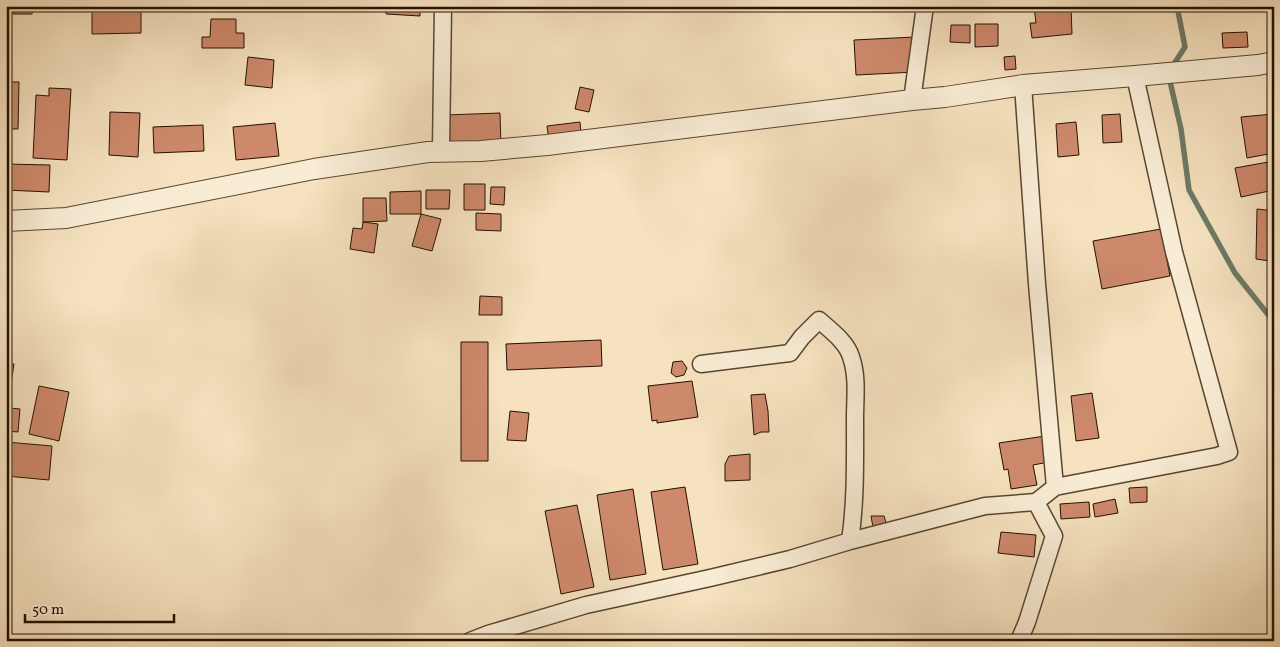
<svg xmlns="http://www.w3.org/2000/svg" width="1280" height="647" viewBox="0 0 1280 647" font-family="Vollkorn,serif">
<rect width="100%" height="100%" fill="#f6e2bf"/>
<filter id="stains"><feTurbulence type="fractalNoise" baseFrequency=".004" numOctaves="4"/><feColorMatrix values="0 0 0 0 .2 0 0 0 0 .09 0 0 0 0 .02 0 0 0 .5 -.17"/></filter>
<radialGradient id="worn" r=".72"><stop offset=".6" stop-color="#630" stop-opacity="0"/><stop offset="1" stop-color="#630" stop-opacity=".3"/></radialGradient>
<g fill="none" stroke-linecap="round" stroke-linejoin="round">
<path stroke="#6d7a67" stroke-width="5.5" d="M1172 67 1185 47 1177 6
M1169 77 1181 129 1189 190 1235 273 1274 322"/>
</g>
<path fill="#ce896c" stroke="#241200" d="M13 6H33L32 14H13Z
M92 6H141V33L92 34Z
M386 6H420V16L386 14Z
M1053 6 1071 7 1072 34 1032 38 1030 23H1036L1034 7Z
M211 19H236V33H244V48H202V37H210Z
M975 24H998V46L975 47Z
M951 25H970V43L950 42Z
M1247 32 1248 47 1223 48 1222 33Z
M915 37 916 72 856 75 854 40Z
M1015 56 1016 69 1005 70 1004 57Z
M248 57 274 60 272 88 245 85Z
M6 82H19L18 129H6Z
M580 87 594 90 589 112 575 109Z
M49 88 71 89 67 160 33 158 36 95 49 96Z
M110 112 140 113 138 157 109 155Z
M500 113 501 147 447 149 446 115Z
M1120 114 1122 142 1103 143 1102 115Z
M1274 114V153L1247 158 1241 117Z
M580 122 582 144 550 147 547 126Z
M1076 122 1079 155 1058 157 1056 124Z
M275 123 279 156 236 160 233 127Z
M203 125 204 151 154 153 153 127Z
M1274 161V190L1241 197 1235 168Z
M6 164 50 165 49 192 6 190Z
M464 184H485V210H464Z
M491 187H505L504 205 490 204Z
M426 190H450L449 209H426Z
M421 191V214H390V192Z
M363 198H386L387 221 363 222Z
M1257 209 1274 211V260L1270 261 1256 259Z
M476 213 501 214V231L476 230Z
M421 214 441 219 432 251 412 246Z
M363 222 378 224 374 253 350 249 353 228 362 229Z
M1161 229 1170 276 1102 289 1093 241Z
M480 296 502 297V315H479Z
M601 340 602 366 507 370 506 344Z
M461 342H488V461H461Z
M682 361 687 368 684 375 676 377 671 373 673 362Z
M6 363 14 364 10 391H6Z
M692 381 698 417 657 423V420L652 421 648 386Z
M39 386 69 392 59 441 29 434Z
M6 393H11L10 408 20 409 18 432 6 431Z
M1092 393 1099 438 1076 441 1071 396Z
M765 394 768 411 769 432H761L754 435 751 395Z
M510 411 529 413 526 441 507 440Z
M1045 436 1049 462 1033 465 1037 485 1011 489 1008 469 1004 470 999 443Z
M6 442 52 446 49 480 6 476Z
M750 454V480L725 481V464L729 456Z
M685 487 698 564 663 570 651 492Z
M1147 487V502L1130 503 1129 488Z
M633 489 646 574 610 580 597 495Z
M1115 499 1118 513 1095 517 1093 504Z
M1089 502 1090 517 1061 519 1060 504Z
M577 505 594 587 561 594 545 511Z
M871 516H884L887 526 873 527Z
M1001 532 1036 535 1034 557 998 553Z"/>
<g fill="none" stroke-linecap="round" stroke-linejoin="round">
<g stroke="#584630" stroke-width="19">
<path id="minor" d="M1023 85 1037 284 1055 487
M912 100 925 6
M428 152 441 149 443 6
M701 364 790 353 802 337 819 320C830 330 847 342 851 357 858 377 855 398 855 418 855 459 856 500 850 541
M1036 502 1055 487 1217 456 1229 452 1174 252 1135 76
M470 641 488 634 586 605 710 578 790 559 850 541 985 506 1036 502 1054 536 1027 622 1019 641"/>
</g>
<g stroke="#584630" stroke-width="22">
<path id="tertiary" d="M6 221 66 218 314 169 428 152 481 151 547 145 912 100 945 97 1023 85 1135 76 1258 65 1274 62"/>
</g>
<use href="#minor" stroke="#f9ecd5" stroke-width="16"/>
<use href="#tertiary" stroke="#f9ecd5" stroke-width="20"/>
</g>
<rect width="1280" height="647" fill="none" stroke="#f6e2bf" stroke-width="25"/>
<rect x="8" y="8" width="1265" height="632" fill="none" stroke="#241200" stroke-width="2.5"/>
<rect x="12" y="12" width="1255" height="622" fill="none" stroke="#241200"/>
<path d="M25 614v8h149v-8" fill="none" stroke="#241200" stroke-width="2.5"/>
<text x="32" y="614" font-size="15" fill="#241200" stroke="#f9ecd5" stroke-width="4" paint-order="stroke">50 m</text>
<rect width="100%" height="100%" filter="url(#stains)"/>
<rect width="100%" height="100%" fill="url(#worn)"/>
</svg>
